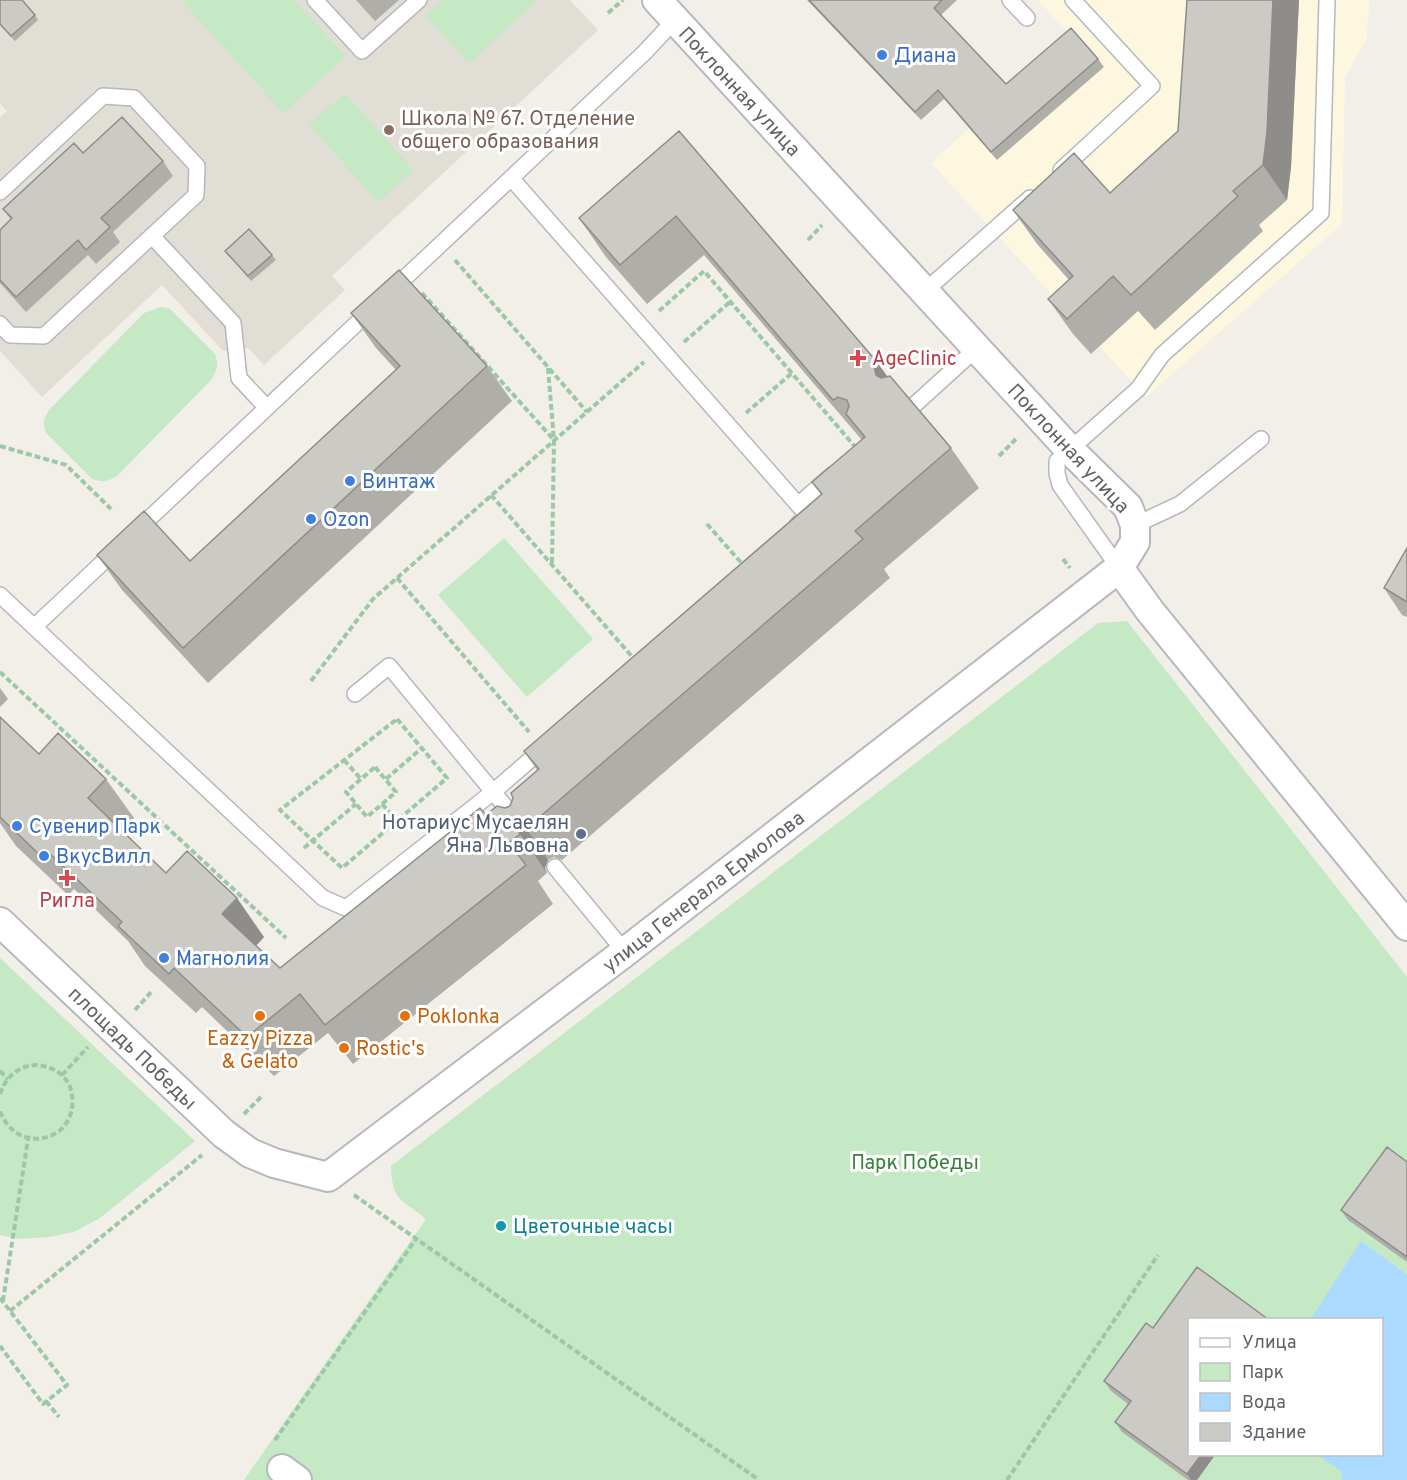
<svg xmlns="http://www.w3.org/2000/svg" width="1407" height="1480" viewBox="0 0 1407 1480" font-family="Overpass,sans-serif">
<rect width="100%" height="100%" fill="#f1efe8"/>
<path fill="#fef7e0" d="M1038 0H1370L1366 40 1345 77 1342 224 1146 397 931 163 1071 36Z"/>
<path fill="#e1ded6" d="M0 0H570L598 30 332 276 345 290 264 365 248 348 223 351 162 285 42 397 0 351V117L7 111 0 104Z"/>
<path fill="#c5e8c5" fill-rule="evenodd" d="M181 0H294L346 56 283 113Z
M442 0H534L536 2 469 63 425 16Z
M345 93 414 171 378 202 309 125Z
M161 307 169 308 215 354C219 365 217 370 211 380L117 476C108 482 102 482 92 479L46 433C42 423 44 418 50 409L144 313Z
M504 538 593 639 527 697 438 595Z
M1127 621 1407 977V1480H244L426 1219C402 1199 392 1202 391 1166L1098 623ZM1190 1320H1382V1454H1190Z
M0 958 195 1141 100 1218 74 1232 49 1237 20 1239 0 1235Z"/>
<path fill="#aadaff" d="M1361 1241 1407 1275V1480H1343L1341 1471 1318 1455 1382 1454V1320L1311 1319Z"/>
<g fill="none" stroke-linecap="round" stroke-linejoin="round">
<g stroke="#b5b8bc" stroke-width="18">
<path id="lane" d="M315 0 362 51 419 0
M1010 0 1027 18
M1061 170 1152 86 1073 0
M511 178 808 516 798 524
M0 192 103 96 134 98 197 166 196 195 44 336 10 335 0 324
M152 236 233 323 239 378 267 408
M392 290 644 53 675 20
M925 291 1030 198
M911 408 977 348
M798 505 832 475
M1135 525 1180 504 1261 439
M137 530 373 308
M1119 568 1060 485 1057 473V461L1138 389 1162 355 1321 213 1327 0
M0 595 323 898 346 908 493 792 546 746
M34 627 117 549
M355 694 389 666 518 822
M555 867 625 952"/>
</g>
<g stroke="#b5b8bc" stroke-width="32">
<g id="street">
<path d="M1119 568 1150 611 1407 926"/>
<path id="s1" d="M0 922 224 1134 250 1153 274 1163 328 1177 625 952 1119 568 1135 542V525L1128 507 1069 449 657 0"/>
<path d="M282 1469 297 1480"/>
</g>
</g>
<path stroke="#9cc7a9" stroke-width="4" stroke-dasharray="6 3" stroke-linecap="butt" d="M608 13 623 0
M808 240 822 225
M455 260 587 412
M422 293 554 440
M659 311 704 271 857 449
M684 342 730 302
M548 368 554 440 552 563
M746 413 792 373
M0 446 66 465 111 509
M999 456 1018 437
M491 495 635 660
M707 524 744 566
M1063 559 1070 568
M397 578 529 732
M0 672 286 938
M311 681 373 599 644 362
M397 719 447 778 342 868 280 810Z
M344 760 361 779
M375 767 396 792 367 817 346 792Z
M386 779 422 748
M382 804 405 831
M304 848 356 804
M135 1010 152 991
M0 1071 8 1079
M62 1075 88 1047
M0 1094C7 1072 28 1059 50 1068 60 1071 69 1081 71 1090 83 1140 18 1159 0 1111
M244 1114 263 1095
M354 1195 759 1480
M0 1298 67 1385 43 1404 0 1346
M3 1301 28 1139
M10 1311 202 1155
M46 1401 59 1417
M275 1440 416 1239
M1007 1480 1158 1255"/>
<use href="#lane" stroke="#fff" stroke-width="15"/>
<use href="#street" stroke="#fff" stroke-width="28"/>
</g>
<path fill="#afaea9" d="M0 0 35 15 38 20 15 41 0 25Z
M356 0H399L375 21Z
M807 0H957L941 15 1006 84 1098 59 1104 67 997 160 944 99 921 120Z
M1187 0H1299L1291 167 1287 200 1259 225 1263 231 1155 330 1138 311 1091 354 1073 334 1048 299 1069 280 1037 244 1013 210 1110 193 1178 131Z
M679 131 877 362 888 377 951 448 979 488 884 569 890 578 562 860 554 857 548 860 545 868 547 873 538 881 553 904 353 1064 328 1033 274 1076 202 1007 196 1013 145 966 128 941 74 889 68 895 16 846 0 823V717L39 754 106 779 134 818 122 831 166 873 264 937 256 946 280 968 486 815 510 806 537 770 524 751 821 494 812 482 863 439H861L704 255 647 304 606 257 579 218Z
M83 153 163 161 173 176 113 232 120 242 96 264 88 255 26 312 0 283V230L11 220 3 209Z
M225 251 272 255 276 260 251 281Z
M351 313 487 366 512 401 208 683 122 590 97 555 190 561 396 370 376 348Z
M1407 548V617L1402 615 1384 588Z
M0 688 8 699 0 707Z
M1407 1162V1262L1348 1220 1341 1210Z
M1146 1323 1190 1455H1215L1197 1480H1188L1122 1432 1115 1422 1128 1404 1111 1391 1104 1381Z"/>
<path fill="#8f8d8a" d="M1273 0H1299L1291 167 1287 200 1263 165Z
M877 362 904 401 876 375 874 366Z
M521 821 548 860 545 868 547 873 520 834 518 829Z
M237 898 264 937 249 953 222 914Z
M1201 1455H1215L1197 1480H1191L1187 1474Z"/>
<path fill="#cccac5" stroke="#8f8d8a" stroke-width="1.5" d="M0 0H22L35 15 11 36 0 24Z
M809 0H942L934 8 1006 84 1071 28 1098 59 991 152 938 90 915 112Z
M1187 0H1273L1267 132 1263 165 1233 191 1238 196 1131 295 1113 276 1067 319 1048 299 1073 276 1013 210 1074 153 1110 193 1178 131Z
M122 117 163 161 101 218 110 227 86 250 78 240 16 297 0 280V230L12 218 3 209 74 143 83 153Z
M679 131 877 362 874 366 876 375 881 378 890 376 951 448 855 531 863 539 535 821 527 818 521 821 518 829 520 834 509 843 526 865 325 1025 300 994 247 1037 174 968 169 974 118 926 122 922 46 850 41 856 0 817V717L39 754 58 733 106 779 88 798 166 873 187 851 237 898 222 914 280 968 480 808 486 815 497 806 505 808 510 806 513 798 511 793 539 769 524 751 822 494 812 482 865 437 846 414 849 406 847 400 838 397 833 400 676 216 620 265 579 218Z
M249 229 272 255 248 276 225 251Z
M399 270 487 366 183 648 97 555 144 511 190 561 400 366 351 313Z
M1407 548V602L1384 588Z
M1387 1147 1407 1162V1257L1341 1210Z
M1197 1267 1269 1320H1190V1455H1201L1187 1474 1115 1422 1131 1401 1104 1381 1146 1323 1153 1328Z"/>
<g fill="#3f7fe0" stroke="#fff" stroke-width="2">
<circle cx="882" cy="55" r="6"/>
<circle cx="350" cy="481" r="6"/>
<circle cx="311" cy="519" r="6"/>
<circle cx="17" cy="826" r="6"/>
<circle cx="44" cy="856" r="6"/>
<circle cx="164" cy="958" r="6"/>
</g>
<circle fill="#8d6e63" stroke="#fff" stroke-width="2" cx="389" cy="130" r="6"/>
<g fill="#e0444e" stroke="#fff" stroke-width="2">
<path d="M855 349h6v6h6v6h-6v6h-6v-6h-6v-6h6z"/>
<path d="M64 869h6v6h6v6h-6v6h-6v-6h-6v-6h6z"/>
</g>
<circle fill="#5c6f8a" stroke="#fff" stroke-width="2" cx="581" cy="834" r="6"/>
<g fill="#e8710a" stroke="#fff" stroke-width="2">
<circle cx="260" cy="1016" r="6"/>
<circle cx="405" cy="1016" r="6"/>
<circle cx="344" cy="1048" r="6"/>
</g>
<circle fill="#0f9aa8" stroke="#fff" stroke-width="2" cx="501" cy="1226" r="6"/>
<g text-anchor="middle" stroke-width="6" stroke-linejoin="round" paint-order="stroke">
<g font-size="20" fill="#366cbe" stroke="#fff" text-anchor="start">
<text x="894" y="62">Диана</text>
<text x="362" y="488">Винтаж</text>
<text x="323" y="526">Ozon</text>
<text x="29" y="833">Сувенир Парк</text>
<text x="56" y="863">ВкусВилл</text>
<text x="176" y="965">Магнолия</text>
</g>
<g font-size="20" fill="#5f6368" stroke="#fff">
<text transform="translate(740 91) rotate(47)" y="7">Поклонная улица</text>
<text transform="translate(1069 448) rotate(47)" y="7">Поклонная улица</text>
<text dy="7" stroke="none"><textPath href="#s1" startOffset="894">улица Генерала Ермолова</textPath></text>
<text dy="7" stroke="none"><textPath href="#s1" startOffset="183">площадь Победы</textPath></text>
</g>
<g font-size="20" fill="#785e54" stroke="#fff" text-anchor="start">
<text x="401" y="125">Школа № 67. Отделение<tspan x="401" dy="23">общего образования</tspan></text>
</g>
<g font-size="20" fill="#be3a42" stroke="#fff" text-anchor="start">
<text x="872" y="365">AgeClinic</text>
<text x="67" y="907" text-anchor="middle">Ригла</text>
</g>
<g font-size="20" fill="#4e5e75" stroke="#fff" text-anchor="end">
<text x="569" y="829">Нотариус Мусаелян<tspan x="569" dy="23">Яна Львовна</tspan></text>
</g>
<g font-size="20" fill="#c56008" stroke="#fff" text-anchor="start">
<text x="417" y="1023">Poklonka</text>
<text x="260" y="1045" text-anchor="middle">Eazzy Pizza<tspan x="260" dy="23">&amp; Gelato</tspan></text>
<text x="356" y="1055">Rostic's</text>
</g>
<g font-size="20" fill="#348238" stroke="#fff">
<text x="915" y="1169">Парк Победы</text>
</g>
<g font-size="20" fill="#0d838f" stroke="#fff" text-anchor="start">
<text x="513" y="1233">Цветочные часы</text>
</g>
</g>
<rect x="1188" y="1318" width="195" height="138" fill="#ffffff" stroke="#bfc1c3" stroke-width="1.5"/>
<rect x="1200" y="1338" width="30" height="9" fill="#ffffff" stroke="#bfc1c3" stroke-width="1.5"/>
<text x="1242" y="1348" font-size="18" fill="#5f6368">Улица</text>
<rect x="1200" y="1363" width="30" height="18" fill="#c5e8c5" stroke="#bfc1c3" stroke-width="1.5"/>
<text x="1242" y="1378" font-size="18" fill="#5f6368">Парк</text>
<rect x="1200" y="1393" width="30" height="18" fill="#aadaff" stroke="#bfc1c3" stroke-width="1.5"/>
<text x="1242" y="1408" font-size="18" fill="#5f6368">Вода</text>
<rect x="1200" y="1423" width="30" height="18" fill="#cccac5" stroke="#bfc1c3" stroke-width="1.5"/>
<text x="1242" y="1438" font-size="18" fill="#5f6368">Здание</text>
</svg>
